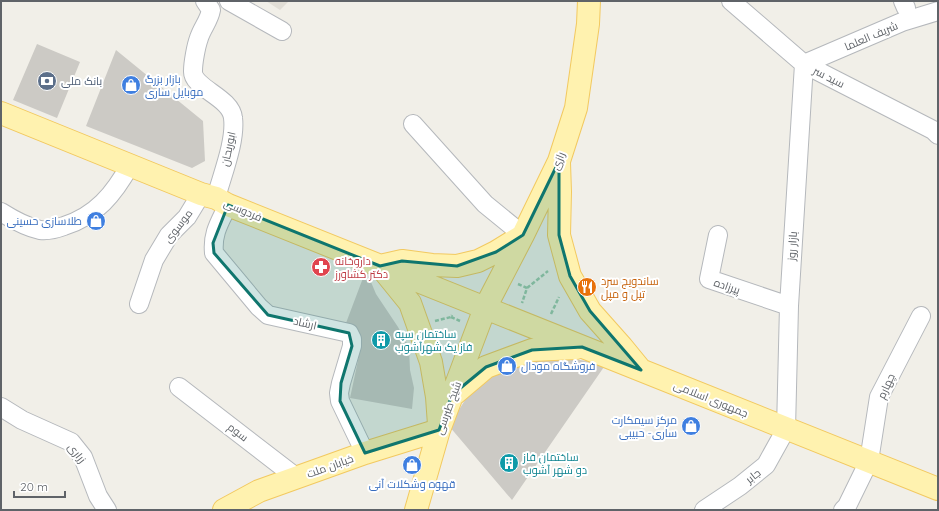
<svg xmlns="http://www.w3.org/2000/svg" width="939" height="511" viewBox="0 0 939 511" font-family="Quicksand,Cairo,sans-serif">
<rect width="100%" height="100%" fill="#f1efe8"/>
<path fill="#e1ded6" d="M266 1H289L280 10Z"/>
<path fill="#cccac5" d="M37 44 80 62 57 118 13 100Z
M116 50 203 121 205 161 192 168 86 126Z
M366 270 376 294 398 327 409 347 410 370 414 388 412 409 350 398 360 351 356 333 346 323Z
M554 356 606 364 512 500 449 426 470 392 500 370Z"/>
<g fill="none" stroke-linecap="round" stroke-linejoin="round">
<g stroke="#b5b8bc" stroke-width="20">
<path id="minor" d="M205 1 211 10C209 21 202 28 199 38 196 46 193 63 193 71 192 88 231 97 233 118 236 141 222 175 216 198
M229 1 282 31
M731 1 804 64 933 130 938 135
M903 1 906 8
M804 64 902 22 938 11
M413 124 485 204 523 235
M228 205C220 222 212 233 214 253L259 307 268 315 349 333 352 339V346L341 383 339 393 340 401 365 453
M1 212C12 219 27 227 40 230 49 231 56 229 64 226 96 216 114 194 130 165
M718 235 709 279 789 306
M139 304 154 260 169 235 187 217 201 194
M179 387 297 478
M1 407 22 420 71 442 83 457 98 496 107 510
M704 510 740 486 766 465 786 429 789 306 804 64
M843 510 847 506 869 461 879 397 921 316"/>
</g>
<g stroke="#f2c960" stroke-width="24">
<path id="major" d="M1 113 201 194 216 198 228 205 938 489
M559 163 560 192 559 235 570 276 590 311 622 347 640 369
M453 395 486 367 532 350 576 348
M439 425 437 397 431 362 410 303 380 266 402 261 432 265 457 266 478 261 496 252 522 236
M224 510 259 491 365 453 439 430
M416 510 439 430 485 308 523 235 559 161 576 108 588 24 589 1"/>
</g>
<path stroke="#9cc7a9" stroke-width="2.5" stroke-dasharray="4 2" stroke-linecap="butt" d="M518 284 527 288 522 303
M527 288 548 271
M551 314 559 297
M451 317 460 321
M435 321 451 317 452 315"/>
<use href="#minor" stroke="#fff" stroke-width="18"/>
<use href="#major" stroke="#fff2af" stroke-width="22"/>
</g>
<path fill="#0f766e" fill-opacity="0.2" stroke="#0f766e" stroke-width="3" stroke-linejoin="round" d="M559 161V235L570 276 590 311 641 370 582 347 532 350 486 367 452 395 439 430 365 453 340 401 341 383 352 346 349 333 268 315 214 253 213 243 228 205 380 266 402 261 457 266 496 252 523 235Z"/>
<defs>
<g id="bank-disc" transform="scale(1)"><circle r="9.5" fill="#5c6f8a" stroke="#fff"/><path d="M-6-4H6V4H-6ZM0-2.3a2.3 2.3 0 1 0 0 4.6a2.3 2.3 0 1 0 0-4.6Z" fill="#fff"/></g>
<g id="shop-disc" transform="scale(1)"><circle r="9.5" fill="#3f7fe0" stroke="#fff"/><path d="M-5-2.5h2.3a2.7 3.5 0 0 1 5.4 0H5L5.5 6h-11ZM-1.5-2.5h3a1.5 2.3 0 0 0-3 0Z" fill="#fff"/></g>
<g id="pharmacy-disc" transform="scale(1)"><circle r="9.5" fill="#e0444e" stroke="#fff"/><path d="M-2-6h4v4h4v4h-4v4h-4v-4h-4v-4h4Z" fill="#fff"/></g>
<g id="restaurant-disc" transform="scale(1)"><circle r="9.5" fill="#e8710a" stroke="#fff"/><path d="M-5-6h1v4h1v-4h1v4h1v-4h1v5L-1.5 .5V6h-2V.5L-5-1ZM5-6V6H3V1.5H1.5Q1.5-4 5-6Z" fill="#fff"/></g>
<g id="building-disc" transform="scale(1)"><circle r="9.5" fill="#0f9aa8" stroke="#fff"/><path d="M-4-6H4V6H1V3H-1V6H-4ZM-2.5-4.3h1.7v1.8h-1.7ZM.8-4.3h1.7v1.8H.8ZM-2.5-1h1.7V.8h-1.7ZM.8-1h1.7V.8H.8Z" fill="#fff"/></g>
</defs>
<g fill-rule="evenodd">
<use href="#bank-disc" x="47" y="81"/>
<use href="#shop-disc" x="131" y="85"/>
<use href="#shop-disc" x="96" y="221"/>
<use href="#pharmacy-disc" x="321" y="267"/>
<use href="#restaurant-disc" x="587" y="287"/>
<use href="#building-disc" x="381" y="340"/>
<use href="#shop-disc" x="507" y="366"/>
<use href="#shop-disc" x="691" y="426"/>
<use href="#building-disc" x="509" y="463"/>
<use href="#shop-disc" x="412" y="465"/>
</g>
<g text-anchor="middle" stroke-width="4" stroke-linejoin="round" paint-order="stroke">
<g font-size="11" fill="#5f6368" stroke="#fff">
<text transform="translate(871 36) rotate(-23)" y="4">شریف العلما</text>
<text transform="translate(829 77) rotate(27)" y="4">سید سر</text>
<text transform="translate(228 149) rotate(-78)" y="4">ابوریحان</text>
<text transform="translate(558 161) rotate(-68)" y="4">رازی</text>
<text transform="translate(243 210) rotate(23)" y="4">فردوسی</text>
<text transform="translate(178 226) rotate(-52)" y="4">موسوی</text>
<text transform="translate(792 246) rotate(-86)" y="4">بازار روز</text>
<text transform="translate(727 286) rotate(19)" y="4">پیرزاده</text>
<text transform="translate(305 323) rotate(13)" y="4">ارشاد</text>
<text transform="translate(886 386) rotate(-65)" y="4">چهارم</text>
<text transform="translate(711 399) rotate(22)" y="4">جمهوری اسلامی</text>
<text transform="translate(448 408) rotate(-70)" y="4">شیخ طبرسی</text>
<text transform="translate(238 432) rotate(37)" y="4">سوم</text>
<text transform="translate(77 453) rotate(52)" y="4">زراری</text>
<text transform="translate(330 466) rotate(-20)" y="4">خیابان ملت</text>
<text transform="translate(753 476) rotate(-38)" y="4">جابر</text>
</g>
<g font-size="11" fill="#366cbe" stroke="#fff" text-anchor="start">
<text x="145" y="83">بازار بزرگ<tspan x="145" dy="13">موبایل ساری</tspan></text>
<text x="82" y="225" text-anchor="end">طلاسازی حسینی</text>
<text x="521" y="370">فروشگاه مودال</text>
<text x="677" y="424" text-anchor="end">مرکز سیمکارت<tspan x="677" dy="13">ساری- حبیبی</tspan></text>
<text x="412" y="488" text-anchor="middle">قهوه وشکلات آنی</text>
</g>
<g font-size="11" fill="#4e5e75" stroke="#fff" text-anchor="start">
<text x="61" y="85">بانک ملی</text>
</g>
<g font-size="11" fill="#be3a42" stroke="#fff" text-anchor="start">
<text x="335" y="265">داروخانه<tspan x="335" dy="13">دکتر کشاورز</tspan></text>
</g>
<g font-size="11" fill="#c56008" stroke="#fff" text-anchor="start">
<text x="601" y="285">ساندویچ سرد<tspan x="601" dy="13">تپل و مپل</tspan></text>
</g>
<g font-size="11" fill="#0d838f" stroke="#fff" text-anchor="start">
<text x="395" y="338">ساختمان سپه<tspan x="395" dy="13">فاز یک شهرآشوب</tspan></text>
<text x="523" y="461">ساختمان فاز<tspan x="523" dy="13">دو شهر آشوب</tspan></text>
</g>
</g>
<rect width="939" height="511" fill="none" stroke="#5f6368" stroke-width="4"/>
<path d="M14 491v6h51v-6" fill="none" stroke="#5f6368" stroke-width="2"/>
<text x="20" y="491" font-size="12" fill="#5f6368" stroke="#ffffff" stroke-width="3" paint-order="stroke">20 m</text>
</svg>
